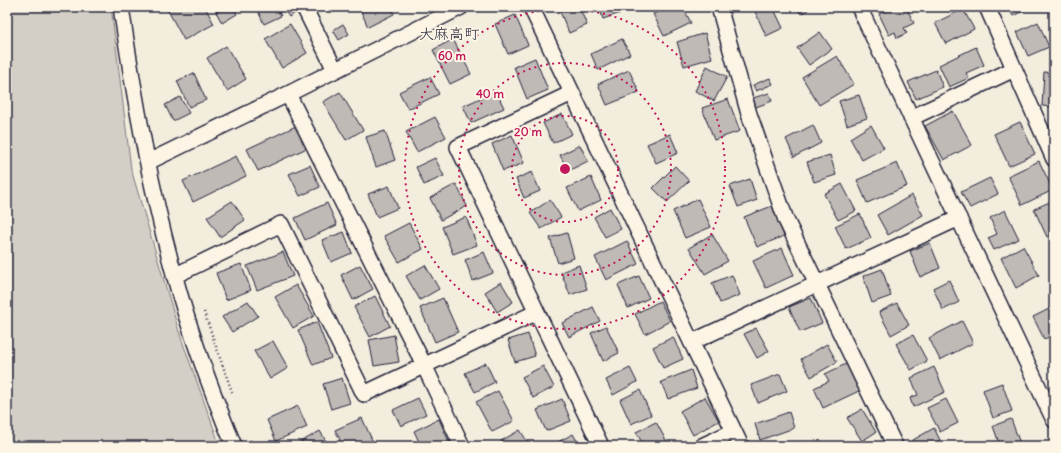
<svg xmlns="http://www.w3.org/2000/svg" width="1061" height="453" viewBox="0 0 1061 453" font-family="Delius,'Klee One',sans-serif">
<rect width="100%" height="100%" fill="#f3edde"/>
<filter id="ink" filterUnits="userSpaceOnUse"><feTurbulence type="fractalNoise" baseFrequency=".025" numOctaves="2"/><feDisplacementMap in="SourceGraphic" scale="8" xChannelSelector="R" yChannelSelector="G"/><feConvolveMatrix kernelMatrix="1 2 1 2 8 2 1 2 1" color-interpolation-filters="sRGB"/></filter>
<g filter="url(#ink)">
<path fill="#d4cfc6" stroke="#7b7880" d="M7 7H111L131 169 180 335 220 446H7Z"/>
<path fill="#bfbab6" stroke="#22223b" d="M166 7H205L214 24 184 40Z
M224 7H233L237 14 222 23 216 12Z
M256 7H277L281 16 264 24Z
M282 7H296L298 11 289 17Z
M359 7H391L394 14 368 27Z
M558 7H579L587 25 569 33Z
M599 7H622L623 12 603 19Z
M669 7H683L691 23 664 36 653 14Z
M753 7H773L783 28 766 36Z
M796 7H812L801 14Z
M893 7H906L914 23 904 28 907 33 897 38 895 32 889 35 879 14Z
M1008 7H1031L1013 16Z
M1049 7H1054V17Z
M963 9 974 29 946 44 935 23Z
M515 15 528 45 508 54 495 24Z
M1038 22 1049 47 1028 56 1017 32Z
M290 24 307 53 282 68 265 39Z
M343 24 349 34 339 40 333 30Z
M820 32 832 49 809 65 797 48Z
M705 33 712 58 684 66 677 42Z
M453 39 471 74 450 84 433 50Z
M622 39 630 54 598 70 591 54Z
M226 46 246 79 227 91 207 58Z
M976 47 984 65 966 73 969 78 949 87 939 65Z
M837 56 854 84 819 105 802 77Z
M535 58 548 90 527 99 514 67Z
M707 66 727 77 714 101 695 91Z
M629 70 639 92 607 105 598 84Z
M936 70 943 87 916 99 908 82Z
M1044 72 1054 73V107L1042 106Z
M194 73 206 100 189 107 177 81Z
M430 77 439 94 408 109 399 92Z
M770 78 773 84 756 91 753 85Z
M496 91 504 108 471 123 463 106Z
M340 92 363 130 346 140 323 102Z
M769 93 772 101 756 107 753 98Z
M859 95 867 118 847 125 839 101Z
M180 97 189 113 173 121 165 105Z
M728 99 740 131 714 140 702 108Z
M953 111 972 145 944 160 925 126Z
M562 114 572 134 553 143 543 123Z
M435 117 446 137 417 152 406 132Z
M1020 122 1035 154 1009 166 994 134Z
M813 125 821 143 794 157 786 139Z
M871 125 884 148 862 160 850 138Z
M296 126 307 148 258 171 247 149Z
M385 131 395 160 376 167 366 137Z
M670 134 678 153 656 163 647 144Z
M512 135 524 163 503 171 492 144Z
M580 145 588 161 568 171 560 155Z
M830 155 836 175 814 182 807 162Z
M236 156 246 176 193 202 183 181Z
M435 158 444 176 424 185 416 167Z
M1039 161 1053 190 1022 205 1008 176Z
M897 163 907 186 867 203 857 180Z
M310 165 320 187 300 196 289 174Z
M675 166 689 181 667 202 653 188Z
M532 172 540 191 524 198 516 179Z
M591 177 601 200 578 211 567 188Z
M990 178 998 194 970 208 961 192Z
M750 179 757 200 738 207 730 186Z
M456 184 467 206 441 220 430 198Z
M842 184 856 211 838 220 824 194Z
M389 186 398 208 377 217 368 194Z
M912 195 923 215 888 235 877 215Z
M698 199 711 227 685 238 673 211Z
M550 200 561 217 541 229 530 213Z
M1054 200V234L1047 237 1034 209Z
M232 201 245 220 220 237 207 217Z
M327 203 337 225 305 240 295 218Z
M772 206 784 236 757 247 744 217Z
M610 208 621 229 605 237 594 217Z
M1005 210 1019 239 994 250 988 238 997 234 990 218Z
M860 214 871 238 846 249 835 226Z
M466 217 477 245 453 254 442 227Z
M409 223 423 249 399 262 384 236Z
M344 232 352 253 331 262 322 240Z
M567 233 574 258 558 263 550 238Z
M712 234 728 261 705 274 689 248Z
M627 241 638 264 606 280 595 257Z
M930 243 940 268 920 277 910 251Z
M1023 246 1039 275 1016 288 1001 258Z
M782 248 794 275 766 288 753 261Z
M283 252 293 276 257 290 247 266Z
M484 252 493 273 473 281 465 260Z
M241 264 251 290 226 300 216 273Z
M360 265 373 289 353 300 341 275Z
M425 265 439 289 420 300 406 276Z
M579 265 587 289 570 295 561 272Z
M882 269 891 296 872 303 863 276Z
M732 275 740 295 720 303 712 283Z
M639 276 649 298 628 308 618 285Z
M949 280 959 302 943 310 933 288Z
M501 282 513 302 497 312 485 292Z
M296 285 314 316 293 328 275 297Z
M375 296 390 326 370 337 354 307Z
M443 298 458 332 435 342 420 308Z
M811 298 822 323 800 332 789 307Z
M248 301 258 316 232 332 222 317Z
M660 301 670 321 645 334 635 314Z
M897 303 909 325 891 335 879 312Z
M593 307 600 321 569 337 562 323Z
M1053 307 1054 310V335L1044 339 1033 317Z
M962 321 973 343 940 360 929 338Z
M317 322 331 358 313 365 298 330Z
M606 326 619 353 603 361 591 333Z
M756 328 769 351 757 358 744 334Z
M528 334 535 356 515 362 508 340Z
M394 335 399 362 374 366 369 340Z
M913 335 927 361 911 370 896 344Z
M673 337 683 359 663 368 653 347Z
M273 341 288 368 270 379 254 351Z
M827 344 837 362 811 377 801 359Z
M486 363 495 382 475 392 465 373Z
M848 363 861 390 823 408 814 388 829 381 825 374Z
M543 366 554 387 533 398 522 377Z
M934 367 945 392 913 407 910 398 918 395 911 378Z
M630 368 637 382 613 395 606 380Z
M691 370 697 388 668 399 661 382Z
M780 374 787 391 758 403 751 385Z
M342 378 350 403 331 409 323 384Z
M1002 383 1012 411 993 418 983 390Z
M640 390 651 415 631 424 620 400Z
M498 391 514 421 492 432 476 402Z
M705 397 719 421 693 435 680 411Z
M418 398 426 414 401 426 393 410Z
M562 399 571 421 546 431 537 410Z
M946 399 958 423 940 432 927 408Z
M298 406 307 427 276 441 267 420Z
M862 409 876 432 862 441 847 418Z
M789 412 794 428 760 440 755 424Z
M362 418 373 442 365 446H343L335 430Z
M439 419 451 446H421L414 431Z
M1011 419 1021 446H1000L993 426Z
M656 422 669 446H644L636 432Z
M934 428 940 440 929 446H916L913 440Z
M520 430 530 446H504L501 441Z
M320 431 329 446H299L297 444Z
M573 434 580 446H560L558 442Z
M802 442 804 446H792Z"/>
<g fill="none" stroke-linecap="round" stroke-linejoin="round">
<g stroke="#22223b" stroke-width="18">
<path id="street" d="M121 7C134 97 150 187 174 274 190 333 211 390 234 446
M304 7 335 70
M531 7 741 446
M719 7 749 114 786 220 895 446
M859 7 1054 420
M987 7 1054 159
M572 93 458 147 601 446
M288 94 424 365 462 446
M911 118 1014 69
M148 162 288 94 461 7
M174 276 281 224 364 394 537 312
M692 342 959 218
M702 446 734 431"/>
</g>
<path stroke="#22223b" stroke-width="2.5" stroke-dasharray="1 3" stroke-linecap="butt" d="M204 312 232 392
M250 440 253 446"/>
<use href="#street" stroke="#fcf5e5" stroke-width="15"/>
</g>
</g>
<g fill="none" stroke="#c2185b" stroke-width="2" stroke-dasharray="2 4">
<circle cx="565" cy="169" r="53"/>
<circle cx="565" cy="169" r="106"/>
<circle cx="565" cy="169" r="160"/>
</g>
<g text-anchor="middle" stroke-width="4" stroke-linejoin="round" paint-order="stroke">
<g font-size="15" fill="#22223b" stroke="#fcf5e5">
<text x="449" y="39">大麻高町</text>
</g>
</g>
<circle cx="565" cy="169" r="6" fill="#c2185b" stroke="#fcf5e5" stroke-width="2"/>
<g font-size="12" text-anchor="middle" font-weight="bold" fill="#c2185b" stroke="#fcf5e5" stroke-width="4" stroke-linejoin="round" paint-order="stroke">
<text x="452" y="60">60 m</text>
<text x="490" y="98">40 m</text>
<text x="528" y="136">20 m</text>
</g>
<rect width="1061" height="453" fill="none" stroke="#fcf5e5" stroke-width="24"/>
<rect x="12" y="12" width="1037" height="429" fill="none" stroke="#22223b" stroke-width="1.5" filter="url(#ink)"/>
</svg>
